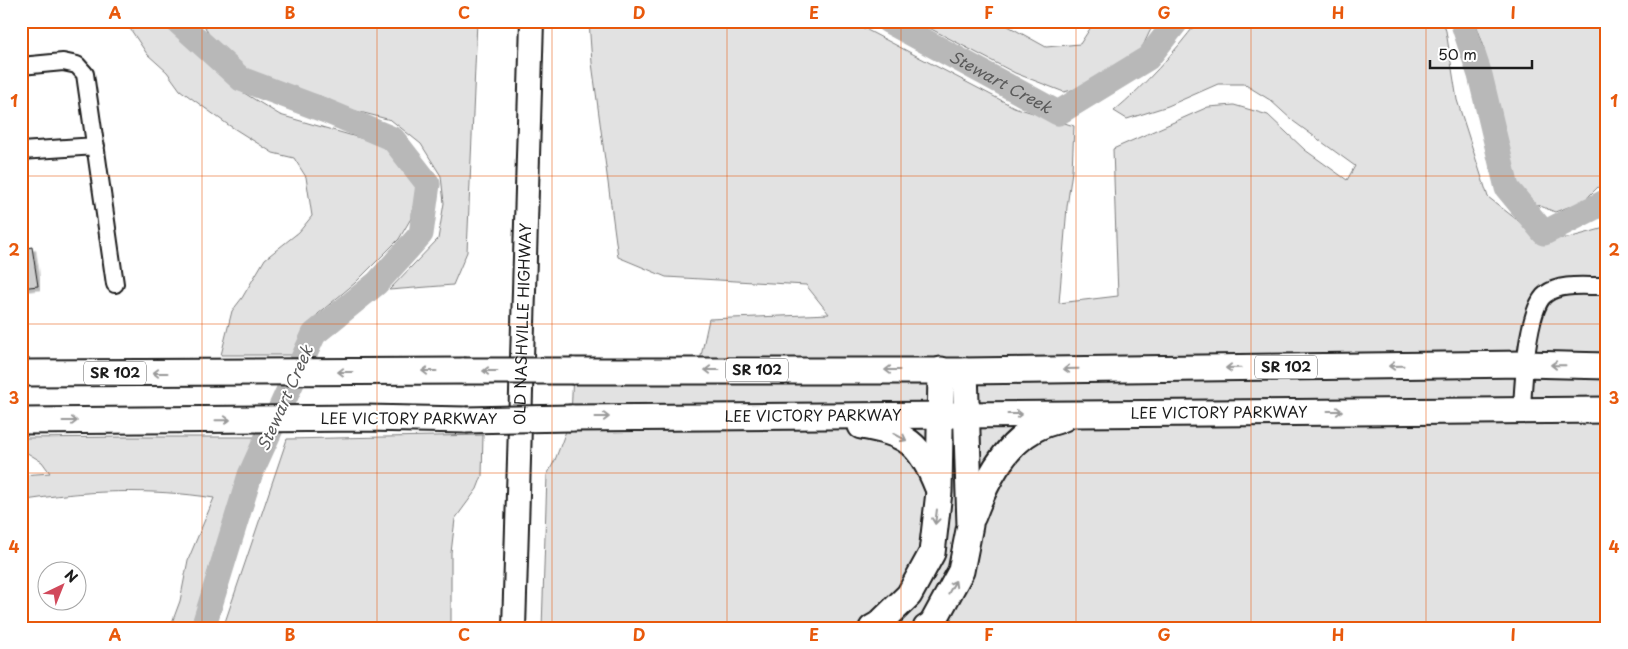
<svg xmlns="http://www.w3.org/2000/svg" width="1628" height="649" viewBox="0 0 1628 649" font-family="'Playpen Sans',sans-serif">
<defs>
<filter id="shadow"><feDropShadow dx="3.5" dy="3.5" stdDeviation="0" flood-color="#0004"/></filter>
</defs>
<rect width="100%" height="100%" fill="#fff"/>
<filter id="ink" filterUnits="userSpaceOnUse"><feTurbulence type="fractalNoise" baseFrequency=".02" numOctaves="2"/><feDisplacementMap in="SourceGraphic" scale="10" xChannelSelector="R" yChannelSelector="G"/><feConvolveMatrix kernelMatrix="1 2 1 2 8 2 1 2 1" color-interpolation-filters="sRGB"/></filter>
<g filter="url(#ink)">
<path fill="#e2e2e2" stroke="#7f7f7f" d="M120 21H175L182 36 231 85 280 115 388 146 417 180V208L399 239 355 283 318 314 294 355H221L232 311 242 298 265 259 299 232 312 216 306 177 294 158 273 153 227 124 180 90 167 72 147 54 131 30Z
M202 21H477L467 252 453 285 389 290 438 239 444 203 441 176 421 144 391 120 352 110 320 96 275 85 240 68 211 39Z
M589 21H850L1014 107 1074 126 1072 171 1067 207 1059 303 1118 296 1113 149 1208 107 1234 105 1268 115 1305 150 1347 180 1355 166 1293 121 1270 100 1244 84H1218L1168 106 1127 119 1114 111C1146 84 1173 54 1198 21H1443L1446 31 1457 100 1488 197 1540 238H1568L1601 229 1607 224V628H542L547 475 555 460 571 418 573 371 698 370 709 319 829 314 806 285 666 277 618 257 592 63Z
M916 21H999L1046 47 1080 44 1095 21H1157L1150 31 1139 54 1095 84 1064 92 1015 73Z
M1475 21H1607V178L1584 201 1555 212 1533 203 1513 178 1495 107 1483 44Z
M483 435 482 476 477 489 455 519 451 553V628H223L287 439Z
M125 437H258L210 565 194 628H170L180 601 188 560 214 498C151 488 84 490 21 501V475L50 473 42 462 21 449V438Z"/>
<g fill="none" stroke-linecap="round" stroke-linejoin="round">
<g stroke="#b8b8b8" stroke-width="25">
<path d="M177 21 241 79 326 111 393 139 428 184 421 234 377 283 314 334 250 475 203 628"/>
<path id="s1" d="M888 21 1058 113 1148 58 1177 21"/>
<path d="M1462 21 1480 75 1507 188 1544 233 1607 201"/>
</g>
</g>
<path fill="#cecece" stroke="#1c1c1c" filter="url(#shadow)" d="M32 247 38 286 21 288V249Z"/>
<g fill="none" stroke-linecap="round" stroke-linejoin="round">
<g stroke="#1c1c1c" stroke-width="20">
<path id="street" d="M21 66 63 62 77 65 85 74 115 284
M21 151 96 146
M1522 410C1523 386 1527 307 1546 294 1562 282 1588 287 1607 286"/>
</g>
<g stroke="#1c1c1c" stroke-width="26">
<g id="secondary">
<path id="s2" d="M514 628 532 21"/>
</g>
</g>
<g stroke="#1c1c1c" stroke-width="29">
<g id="primary">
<path d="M573 371H965L1524 364 1607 366"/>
<path d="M21 373 464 371"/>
<path id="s3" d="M571 418 1607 410"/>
<path d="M21 421 366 418 466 420"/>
<path d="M861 426C906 433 920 443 937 486"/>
<path d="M973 516C985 484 1003 446 1035 429 1043 424 1055 422 1064 418"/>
<path d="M872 628 879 624 909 595 932 553 939 492 941 370"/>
<path d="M926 628 932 624 961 571 970 525 965 371"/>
</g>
</g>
<use href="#street" stroke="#fff" stroke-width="16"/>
<use href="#secondary" stroke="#fff" stroke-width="22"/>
<use href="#primary" stroke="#fff" stroke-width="25"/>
<g stroke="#1c1c1c" stroke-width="29" stroke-linecap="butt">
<path id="primary-bridge" d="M464 371H573
M466 420 571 418"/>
</g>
<use href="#primary-bridge" stroke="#fff" stroke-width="25"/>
</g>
<defs><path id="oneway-shaft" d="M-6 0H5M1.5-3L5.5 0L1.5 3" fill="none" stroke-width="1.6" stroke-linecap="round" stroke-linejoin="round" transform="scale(1.25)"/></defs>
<g stroke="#999">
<use href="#oneway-shaft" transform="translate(1558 365) rotate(-179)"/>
<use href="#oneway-shaft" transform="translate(1396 366) rotate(179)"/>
<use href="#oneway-shaft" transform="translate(1233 368) rotate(179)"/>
<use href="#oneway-shaft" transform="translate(1071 369) rotate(179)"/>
<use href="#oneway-shaft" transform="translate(712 370) rotate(180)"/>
<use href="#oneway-shaft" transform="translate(892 370) rotate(180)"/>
<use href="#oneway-shaft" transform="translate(429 371) rotate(180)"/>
<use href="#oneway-shaft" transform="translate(490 371) rotate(180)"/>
<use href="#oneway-shaft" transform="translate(345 372) rotate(180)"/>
<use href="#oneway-shaft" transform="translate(160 373) rotate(180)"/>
<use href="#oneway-shaft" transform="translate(1335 411)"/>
<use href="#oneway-shaft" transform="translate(1015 414)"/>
<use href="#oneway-shaft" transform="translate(602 417)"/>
<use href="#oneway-shaft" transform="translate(223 420) rotate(-1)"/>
<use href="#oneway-shaft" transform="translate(70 421)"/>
<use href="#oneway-shaft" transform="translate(900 437) rotate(28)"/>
<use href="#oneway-shaft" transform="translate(936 517) rotate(97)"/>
<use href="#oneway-shaft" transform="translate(952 587) rotate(-61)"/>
</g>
</g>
<path fill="none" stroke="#e8590c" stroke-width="1" stroke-opacity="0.55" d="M202 21V628M377 21V628M552 21V628M727 21V628M901 21V628M1076 21V628M1251 21V628M1426 21V628M21 176H1607M21 324H1607M21 473H1607"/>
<g text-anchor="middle" stroke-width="4" stroke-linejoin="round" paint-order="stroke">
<g fill="#fff" stroke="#606060" stroke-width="1">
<rect x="1255" y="355.5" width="62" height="23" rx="4"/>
<rect x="726" y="358.5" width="62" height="23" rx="4"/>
<rect x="84" y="361.5" width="62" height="23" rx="4"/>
</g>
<g font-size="14" font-weight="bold" fill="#1c1c1c">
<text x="1286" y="372">SR 102</text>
<text x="757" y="375">SR 102</text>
<text x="115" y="378">SR 102</text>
</g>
<g font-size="15" fill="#1c1c1c" stroke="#fff">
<text dy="5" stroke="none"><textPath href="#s2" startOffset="304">OLD NASHVILLE HIGHWAY</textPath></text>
<text dy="5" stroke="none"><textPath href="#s3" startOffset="648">LEE VICTORY PARKWAY</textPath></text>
<text dy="5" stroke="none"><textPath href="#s3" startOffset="242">LEE VICTORY PARKWAY</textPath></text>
<text x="409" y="424">LEE VICTORY PARKWAY</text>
</g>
<g font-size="16" font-style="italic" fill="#5a5a5a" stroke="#fff">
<text dy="6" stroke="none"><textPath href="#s1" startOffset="128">Stewart Creek</textPath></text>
<text transform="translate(285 398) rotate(-66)" y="6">Stewart Creek</text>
</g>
</g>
<rect width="1628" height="649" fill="none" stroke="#fff" stroke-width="55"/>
<g transform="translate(62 586) rotate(43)"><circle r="24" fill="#ffffff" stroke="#a4a4a4"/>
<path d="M0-4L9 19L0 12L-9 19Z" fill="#d1495b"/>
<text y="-8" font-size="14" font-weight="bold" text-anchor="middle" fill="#1c1c1c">N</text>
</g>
<path d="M1430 60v8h102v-8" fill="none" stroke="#1c1c1c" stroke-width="2.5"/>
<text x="1438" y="60" font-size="15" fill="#1c1c1c" stroke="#ffffff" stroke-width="4" paint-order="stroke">50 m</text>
<rect x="28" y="28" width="1572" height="594" fill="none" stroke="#e8590c" stroke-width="2"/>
<g font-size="16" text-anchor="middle" font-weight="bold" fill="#e8590c">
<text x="115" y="19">A</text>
<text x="290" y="19">B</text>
<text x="464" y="19">C</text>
<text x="639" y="19">D</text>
<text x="814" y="19">E</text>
<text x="989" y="19">F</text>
<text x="1164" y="19">G</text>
<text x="1338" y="19">H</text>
<text x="1513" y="19">I</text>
<text x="14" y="107">1</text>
<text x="1614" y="107">1</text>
<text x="14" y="256">2</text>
<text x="1614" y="256">2</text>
<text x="14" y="404">3</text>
<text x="1614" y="404">3</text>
<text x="14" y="553">4</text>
<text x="1614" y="553">4</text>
<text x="115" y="641">A</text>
<text x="290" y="641">B</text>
<text x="464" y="641">C</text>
<text x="639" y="641">D</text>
<text x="814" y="641">E</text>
<text x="989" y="641">F</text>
<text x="1164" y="641">G</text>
<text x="1338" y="641">H</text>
<text x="1513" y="641">I</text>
</g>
</svg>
